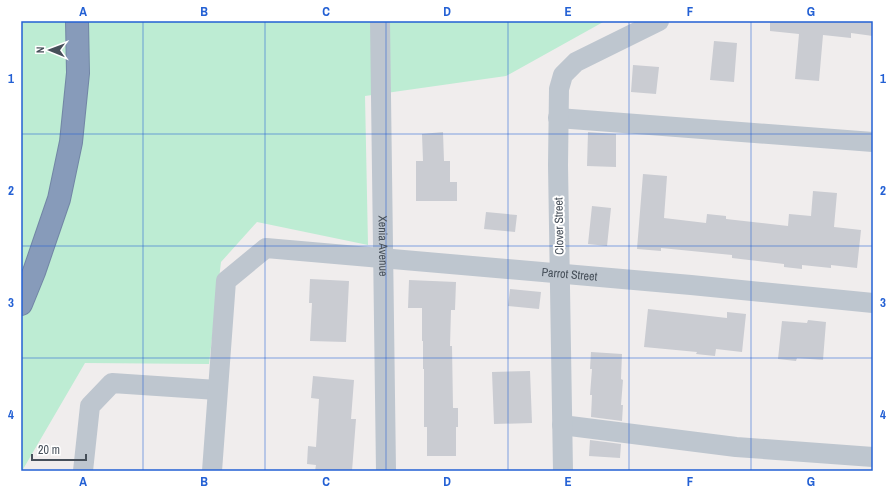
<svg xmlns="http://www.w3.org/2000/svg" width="894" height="492" viewBox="0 0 894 492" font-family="'Archivo Narrow',sans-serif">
<rect width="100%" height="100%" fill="#f0eded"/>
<path fill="#bdecd3" d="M21 21H605L506 76 365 96 368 245 257 222 221 262 209 364 85 363 22 471Z"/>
<path fill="#caccd2" d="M770 21H873V36L851 33V38L823 35 819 81 795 79 799 34 770 31Z
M714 41 737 43 734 82 710 80Z
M633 65 659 67 656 94 631 92Z
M443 132 444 161H450V182H457V201H416V161H423L422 134Z
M588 132 616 134V167L587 166Z
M643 174 667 176 664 218 706 223 707 214 726 216V219L788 226 789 214 811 216 813 191 837 193 834 227 861 230 857 268 831 265V268L802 265V269L784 267V264L732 258V255L661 248V251L637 249Z
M592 206 611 208 607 246 588 244Z
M486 212 517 215 515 232 484 229Z
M310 279 349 281 346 342 310 341 312 303H309Z
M409 280 456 282 455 310H451L450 346H452L453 408H458V427H456V456H427V427H424V369H423V341H422V308H408Z
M510 289 541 292 539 309 508 306Z
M648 309 727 318V312L746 314 742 352 716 349 715 356 696 354 697 352 644 347Z
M808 320 826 322 823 360 797 358 796 361 778 359 782 321 807 323Z
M591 352 622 354 621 379 623 380 621 405H623L622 421 591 417 592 395H590L592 369H590Z
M530 371 532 423 494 424 492 372Z
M313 376 354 380 351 419H356L352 471H315L316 465 307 464 308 446 316 447 319 399 311 398Z
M590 440 621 444 620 458 589 456Z"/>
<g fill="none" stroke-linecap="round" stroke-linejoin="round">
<g stroke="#7286a5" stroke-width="24">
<path id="highway" d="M21 304 34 272 59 199 71 142 78 73 77 21"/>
</g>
<g stroke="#bec6cf" stroke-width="20">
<path id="s1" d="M380 21 386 471"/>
<path d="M558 118 873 142"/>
<path d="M562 425 736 447 873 457"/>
<path d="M83 471 90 406 112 383 217 390"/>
<path id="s2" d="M212 471 226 281 266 248 691 285 873 303"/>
<path d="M563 471 558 165 559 89 563 75 576 62 659 21"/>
</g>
<use href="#highway" stroke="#879bba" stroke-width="22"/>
</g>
<path fill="none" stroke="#2360d4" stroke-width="1" stroke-opacity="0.55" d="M143 21V471M265 21V471M386 21V471M508 21V471M629 21V471M751 21V471M21 134H873M21 246H873M21 358H873"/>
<g text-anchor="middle" stroke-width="4" stroke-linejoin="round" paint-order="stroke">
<g font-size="12" fill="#464f59" stroke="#fff">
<text transform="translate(559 226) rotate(-91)" y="4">Clover Street</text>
<text dy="4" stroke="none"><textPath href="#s1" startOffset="225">Xenia Avenue</textPath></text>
<text dy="4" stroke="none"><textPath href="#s2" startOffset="547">Parrot Street</textPath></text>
</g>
</g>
<rect width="894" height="492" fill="none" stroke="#ffffff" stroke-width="44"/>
<g transform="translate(50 50) rotate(271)" stroke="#ffffff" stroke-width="3" paint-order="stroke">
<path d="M0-3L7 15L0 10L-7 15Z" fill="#464f59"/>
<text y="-6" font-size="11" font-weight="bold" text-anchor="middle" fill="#464f59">N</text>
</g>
<path d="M32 454v6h54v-6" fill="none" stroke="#464f59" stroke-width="2"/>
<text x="38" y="454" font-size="12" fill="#464f59" stroke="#ffffff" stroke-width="3" paint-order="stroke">20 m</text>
<rect x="22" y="22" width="850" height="448" fill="none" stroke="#2360d4" stroke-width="1.5"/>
<g font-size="13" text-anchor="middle" font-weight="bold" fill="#2360d4">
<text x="83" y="16">A</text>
<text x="204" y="16">B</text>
<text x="326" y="16">C</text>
<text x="447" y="16">D</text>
<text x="568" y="16">E</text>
<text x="690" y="16">F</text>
<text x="811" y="16">G</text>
<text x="11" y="83">1</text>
<text x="883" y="83">1</text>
<text x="11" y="195">2</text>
<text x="883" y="195">2</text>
<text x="11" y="307">3</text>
<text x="883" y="307">3</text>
<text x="11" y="419">4</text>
<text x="883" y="419">4</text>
<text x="83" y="486">A</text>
<text x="204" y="486">B</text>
<text x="326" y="486">C</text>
<text x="447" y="486">D</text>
<text x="568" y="486">E</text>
<text x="690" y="486">F</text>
<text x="811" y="486">G</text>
</g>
</svg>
